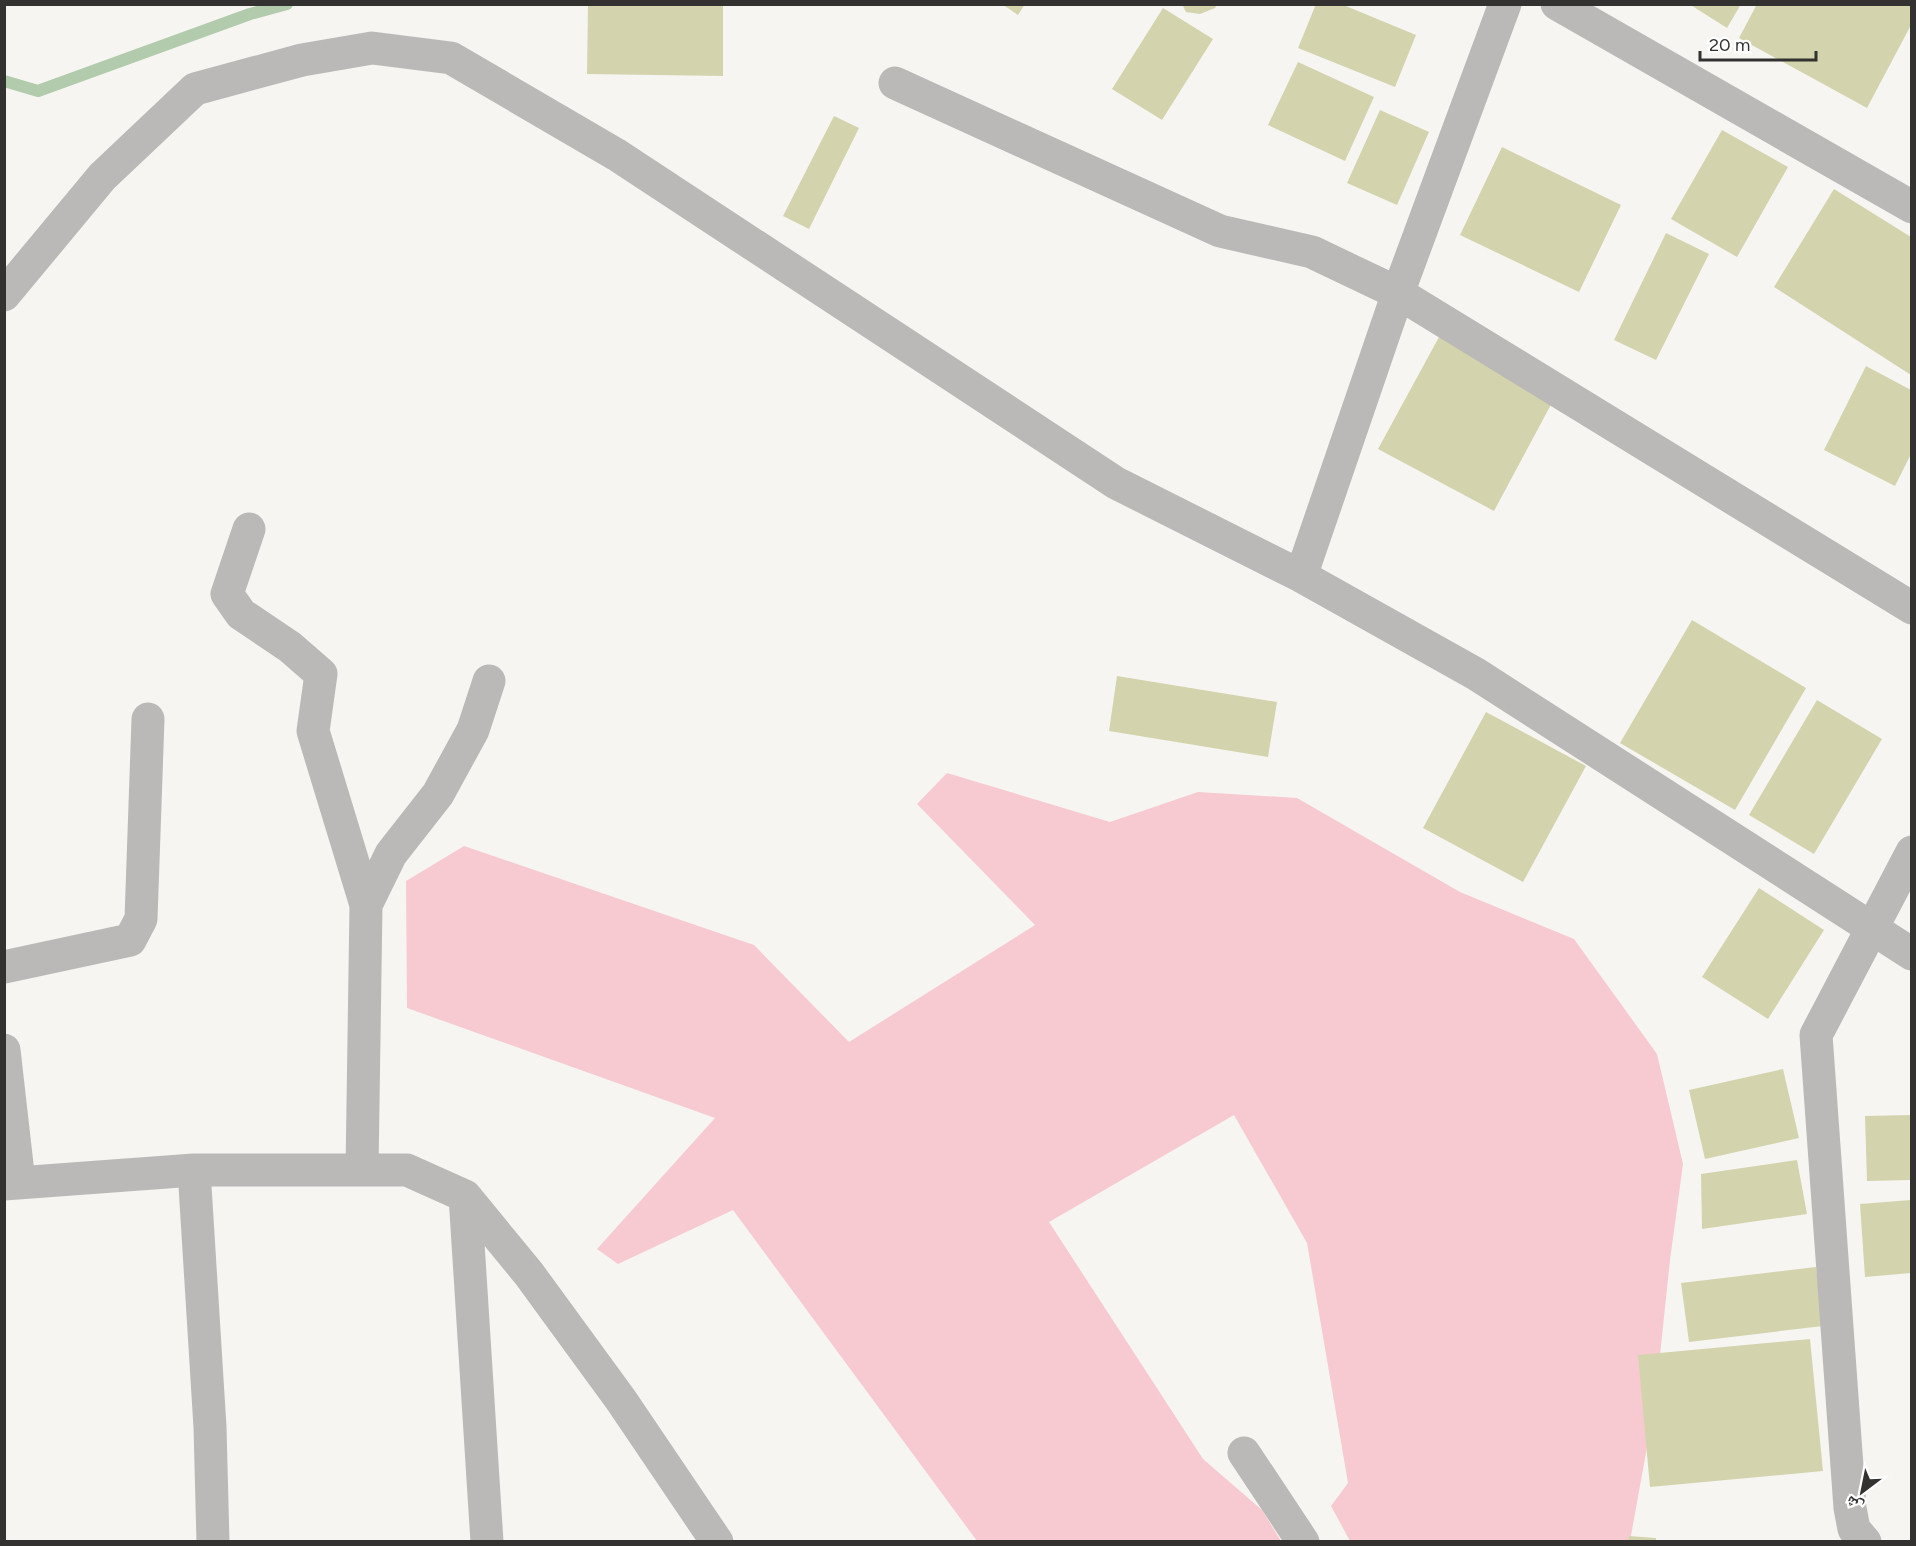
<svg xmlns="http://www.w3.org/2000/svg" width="1916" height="1546" viewBox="0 0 1916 1546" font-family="Figtree,'Noto Naskh Arabic',sans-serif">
<rect width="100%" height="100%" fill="#f7f5f2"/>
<path fill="#f6cad0" d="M947 773 1110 822 1198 792 1297 798 1460 892 1574 939 1657 1054 1683 1164 1670 1260 1655 1403 1630 1541H1350L1331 1506 1348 1483 1307 1243 1234 1115 1049 1222 1203 1459 1262 1510 1281 1541H977L733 1210 618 1264 597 1249 715 1118 407 1008 406 881 464 846 754 945 849 1042 1035 925 917 804Z"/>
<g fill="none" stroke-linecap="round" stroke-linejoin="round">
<path stroke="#b1cbac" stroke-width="12" d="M4 81 38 91 250 14 287 4"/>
</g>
<path fill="#d3d4ad" d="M588 4H723V76L587 74Z
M1002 4H1025L1018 15Z
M1182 4H1217L1215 8 1200 14 1186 12Z
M1316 4H1341L1416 35 1395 87 1298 48Z
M1689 4H1741L1727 28Z
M1757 4H1911V25L1867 108 1739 38Z
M1163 8 1213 39 1162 120 1112 89Z
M1298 62 1374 97 1345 161 1268 125Z
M1380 110 1429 132 1397 205 1347 183Z
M834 116 859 128 809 229 783 216Z
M1722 130 1788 167 1737 257 1671 219Z
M1502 147 1621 205 1579 292 1460 235Z
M1834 189 1911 237V375L1774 287Z
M1666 233 1709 254 1656 360 1614 340Z
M1439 337 1554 399 1494 511 1378 449Z
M1866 366 1911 390V454L1895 486 1824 450Z
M1692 620 1806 688 1735 810 1620 743Z
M1117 676 1277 702 1268 757 1109 731Z
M1817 700 1882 739 1814 854 1749 815Z
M1486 712 1586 766 1523 882 1423 828Z
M1759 888 1824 930 1768 1019 1702 977Z
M1783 1069 1799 1138 1705 1159 1689 1090Z
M1911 1115V1180L1867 1181 1865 1116Z
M1797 1160 1807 1214 1702 1229 1701 1174Z
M1911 1200V1273L1865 1277 1860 1204Z
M1816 1267 1823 1326 1689 1342 1681 1283Z
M1810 1339 1823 1471 1650 1487 1638 1355Z
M1629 1536 1656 1538V1542H1628Z"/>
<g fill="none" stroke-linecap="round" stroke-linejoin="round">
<path stroke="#bbb9b8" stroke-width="33" d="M1557 4 1912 207
M895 83 1220 231 1312 252 1398 293 1912 608
M4 295 102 177 195 89 302 60 372 48 451 58 617 155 1116 483 1301 576 1476 674 1912 954
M249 529 227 594 241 614 290 647 321 674 313 731 366 905
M1301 576 1398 293 1505 4
M4 967 130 940 141 919 148 719
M4 1050 19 1182
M194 1170 210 1427 213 1542
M362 1170 366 905 391 854 438 794 473 730 489 681
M4 1184 194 1170H407L465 1196 529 1274 621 1400 717 1542
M465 1196 487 1542
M1244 1453 1303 1542
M1865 1542 1854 1529 1850 1508 1816 1035 1912 852"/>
</g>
<rect width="1916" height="1546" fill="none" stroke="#333231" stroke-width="12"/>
<g transform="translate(1862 1492) rotate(212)" stroke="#ffffff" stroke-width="4.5" paint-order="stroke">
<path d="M0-4.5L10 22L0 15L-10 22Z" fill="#333231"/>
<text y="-9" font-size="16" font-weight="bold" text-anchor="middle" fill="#333231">ش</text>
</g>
<path d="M1700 51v9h116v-9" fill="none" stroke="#333231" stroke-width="3"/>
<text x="1709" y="51" font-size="18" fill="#333231" stroke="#ffffff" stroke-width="4.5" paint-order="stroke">20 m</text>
</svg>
